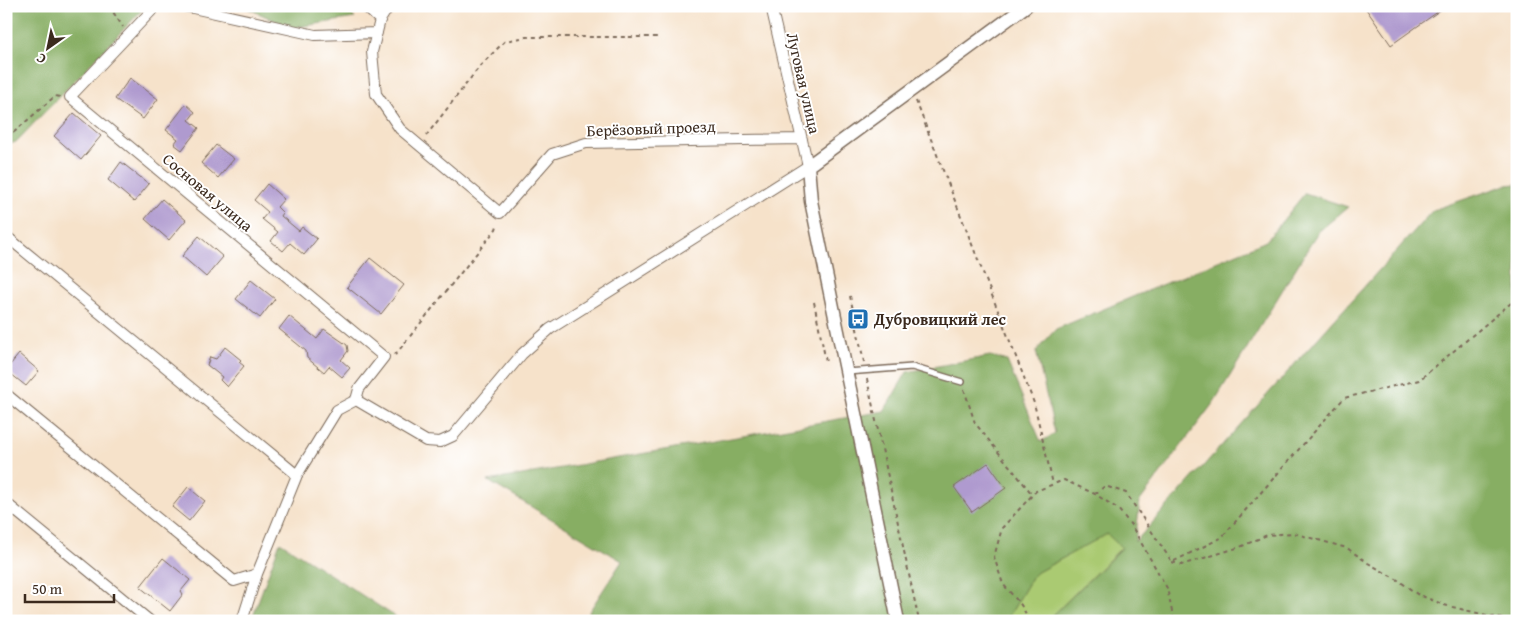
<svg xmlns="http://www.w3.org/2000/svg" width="1523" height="627" viewBox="0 0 1523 627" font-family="'Gentium Book Plus',serif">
<rect width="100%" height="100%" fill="#fff"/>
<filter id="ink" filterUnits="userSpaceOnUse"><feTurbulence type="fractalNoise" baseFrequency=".02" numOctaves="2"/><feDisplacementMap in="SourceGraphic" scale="10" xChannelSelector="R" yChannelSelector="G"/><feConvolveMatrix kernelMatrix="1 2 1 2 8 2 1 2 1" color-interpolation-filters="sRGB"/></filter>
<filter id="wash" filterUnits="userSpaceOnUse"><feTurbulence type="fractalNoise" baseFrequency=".0096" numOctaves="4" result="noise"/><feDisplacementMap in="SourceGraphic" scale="20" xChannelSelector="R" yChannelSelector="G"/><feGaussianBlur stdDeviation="1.12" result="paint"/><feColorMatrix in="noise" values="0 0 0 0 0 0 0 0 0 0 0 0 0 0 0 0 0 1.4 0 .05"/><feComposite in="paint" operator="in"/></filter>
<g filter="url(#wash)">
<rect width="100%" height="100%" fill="#f6e2ca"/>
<path fill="#aaca72" stroke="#727a48" d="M1108 533 1122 547 1047 621H1006L1034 574Z"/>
<path fill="#87ae64" stroke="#616c41" d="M6 6H146L16 142 6 145Z
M243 6H343L355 18 291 28Z
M1517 184V621H1047L1122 548 1107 534 1034 574 1006 621H583L622 561 488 481 884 411 907 372 990 356 1007 361 1041 442 1055 433 1036 351 1056 329 1266 241 1305 193 1348 207 1318 232 1214 402 1140 501 1135 542 1433 210 1506 185Z
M280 542 402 621H251Z"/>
<g id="blocks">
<path fill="#af9acf" d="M1364 6H1446L1391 45Z
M130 78 158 99 143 119 115 99Z
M186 104 195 112 189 120 199 128 182 150 174 144 178 139 166 130Z
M74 113 101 136 81 160 54 136Z
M216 145 234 159 218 178 201 163Z
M121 162 149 184 134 202 108 180Z
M267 184 284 199 277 207 283 213 281 216 299 231 302 227 317 239 304 255 290 243 283 251 271 241 278 232 262 219 268 212 254 200Z
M162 199 186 220 169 240 145 219Z
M199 236 223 257 206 277 182 256Z
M370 258 404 285 381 314 347 287Z
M251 280 275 299 260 318 236 299Z
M289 316 317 339 324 329 347 345 348 351 341 360 350 368 342 377 329 366 324 372 307 358 306 351 279 329Z
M225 347 241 360 239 362 244 366 227 387 220 380 222 377 207 365 210 357 216 359Z
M19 354 39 371 26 386 6 370Z
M988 463 1006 488 972 512 954 487Z
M188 487 205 501 189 521 172 507Z
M163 558 190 580 181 591 183 594 170 611 140 587Z"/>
</g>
</g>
<g filter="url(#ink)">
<use href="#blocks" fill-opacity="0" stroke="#7c6a5a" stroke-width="1"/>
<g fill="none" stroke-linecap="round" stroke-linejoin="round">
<g stroke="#7c6a5a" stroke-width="8">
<path id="service" d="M847 372 912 367 962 382"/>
</g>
<g stroke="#7c6a5a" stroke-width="12">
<path id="minor" d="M156 6 70 97 384 357 359 389 356 400
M184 6 315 35 377 33
M365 6 380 20
M389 6 380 20 372 52 376 94 400 129 500 213 552 154 586 143 802 139
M6 236 297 475
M6 394 234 581 257 574
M6 503 150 621
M242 621 257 574 297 475 337 410 356 400 426 441 440 442 453 436 522 354 550 329 808 166 771 6"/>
</g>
<g stroke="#7c6a5a" stroke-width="15">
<path id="tertiary" d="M898 621 811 201 808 166 1026 6"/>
</g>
<path stroke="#7c6a5a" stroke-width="2" stroke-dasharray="4 4" stroke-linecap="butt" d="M109 6 123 27
M916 101 1034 403 1053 484
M6 135 13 133 55 96 60 97
M426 136 480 66 505 41 526 37H659
M850 296 864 362
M814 302 826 362
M395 355 496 229 498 223
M867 379 919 621
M964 389 975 423 1032 494
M1095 494 1105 486 1126 493 1172 562 1221 538 1344 398 1419 380 1517 298
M1172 562 1181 565 1240 547 1267 535 1293 533 1347 548 1368 563 1398 580 1417 594 1444 605 1511 621
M1030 621 1021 605 1003 584 994 557 1002 528 1036 491 1064 480 1095 494 1118 509 1131 525 1167 588 1174 621"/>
<use href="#service" stroke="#fff" stroke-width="5"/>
<use href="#minor" stroke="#fff" stroke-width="10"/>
<use href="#tertiary" stroke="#fff" stroke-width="12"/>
</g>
</g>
<defs>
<g id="bus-square" transform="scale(1.125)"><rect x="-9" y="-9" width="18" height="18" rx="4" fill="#1f6fb2" stroke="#fff"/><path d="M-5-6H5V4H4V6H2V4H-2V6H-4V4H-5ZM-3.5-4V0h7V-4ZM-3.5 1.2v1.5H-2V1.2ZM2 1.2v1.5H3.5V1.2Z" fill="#fff"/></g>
</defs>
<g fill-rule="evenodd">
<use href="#bus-square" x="858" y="319"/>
</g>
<g text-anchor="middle" stroke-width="4" stroke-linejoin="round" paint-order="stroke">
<g font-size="16" fill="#3b2a1e" stroke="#fff">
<text transform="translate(804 83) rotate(77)" y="6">Луговая улица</text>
<text transform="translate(651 128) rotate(-2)" y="6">Берёзовый проезд</text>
<text transform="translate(208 192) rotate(40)" y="6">Сосновая улица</text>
</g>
<g font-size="16" font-weight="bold" fill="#3b2a1e" stroke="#fff" text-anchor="start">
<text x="874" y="325">Дубровицкий лес</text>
</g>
</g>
<rect width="1523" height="627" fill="none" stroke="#fff" stroke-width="25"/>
<g transform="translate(48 48) rotate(213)" stroke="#ffffff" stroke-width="4" paint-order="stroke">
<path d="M0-4L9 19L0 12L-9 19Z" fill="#3b2a1e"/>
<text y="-8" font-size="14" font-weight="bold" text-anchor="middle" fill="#3b2a1e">С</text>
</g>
<path d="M25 594v8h89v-8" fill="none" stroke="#3b2a1e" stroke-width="2.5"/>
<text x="32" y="594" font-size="15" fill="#3b2a1e" stroke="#ffffff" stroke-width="4" paint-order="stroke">50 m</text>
</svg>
